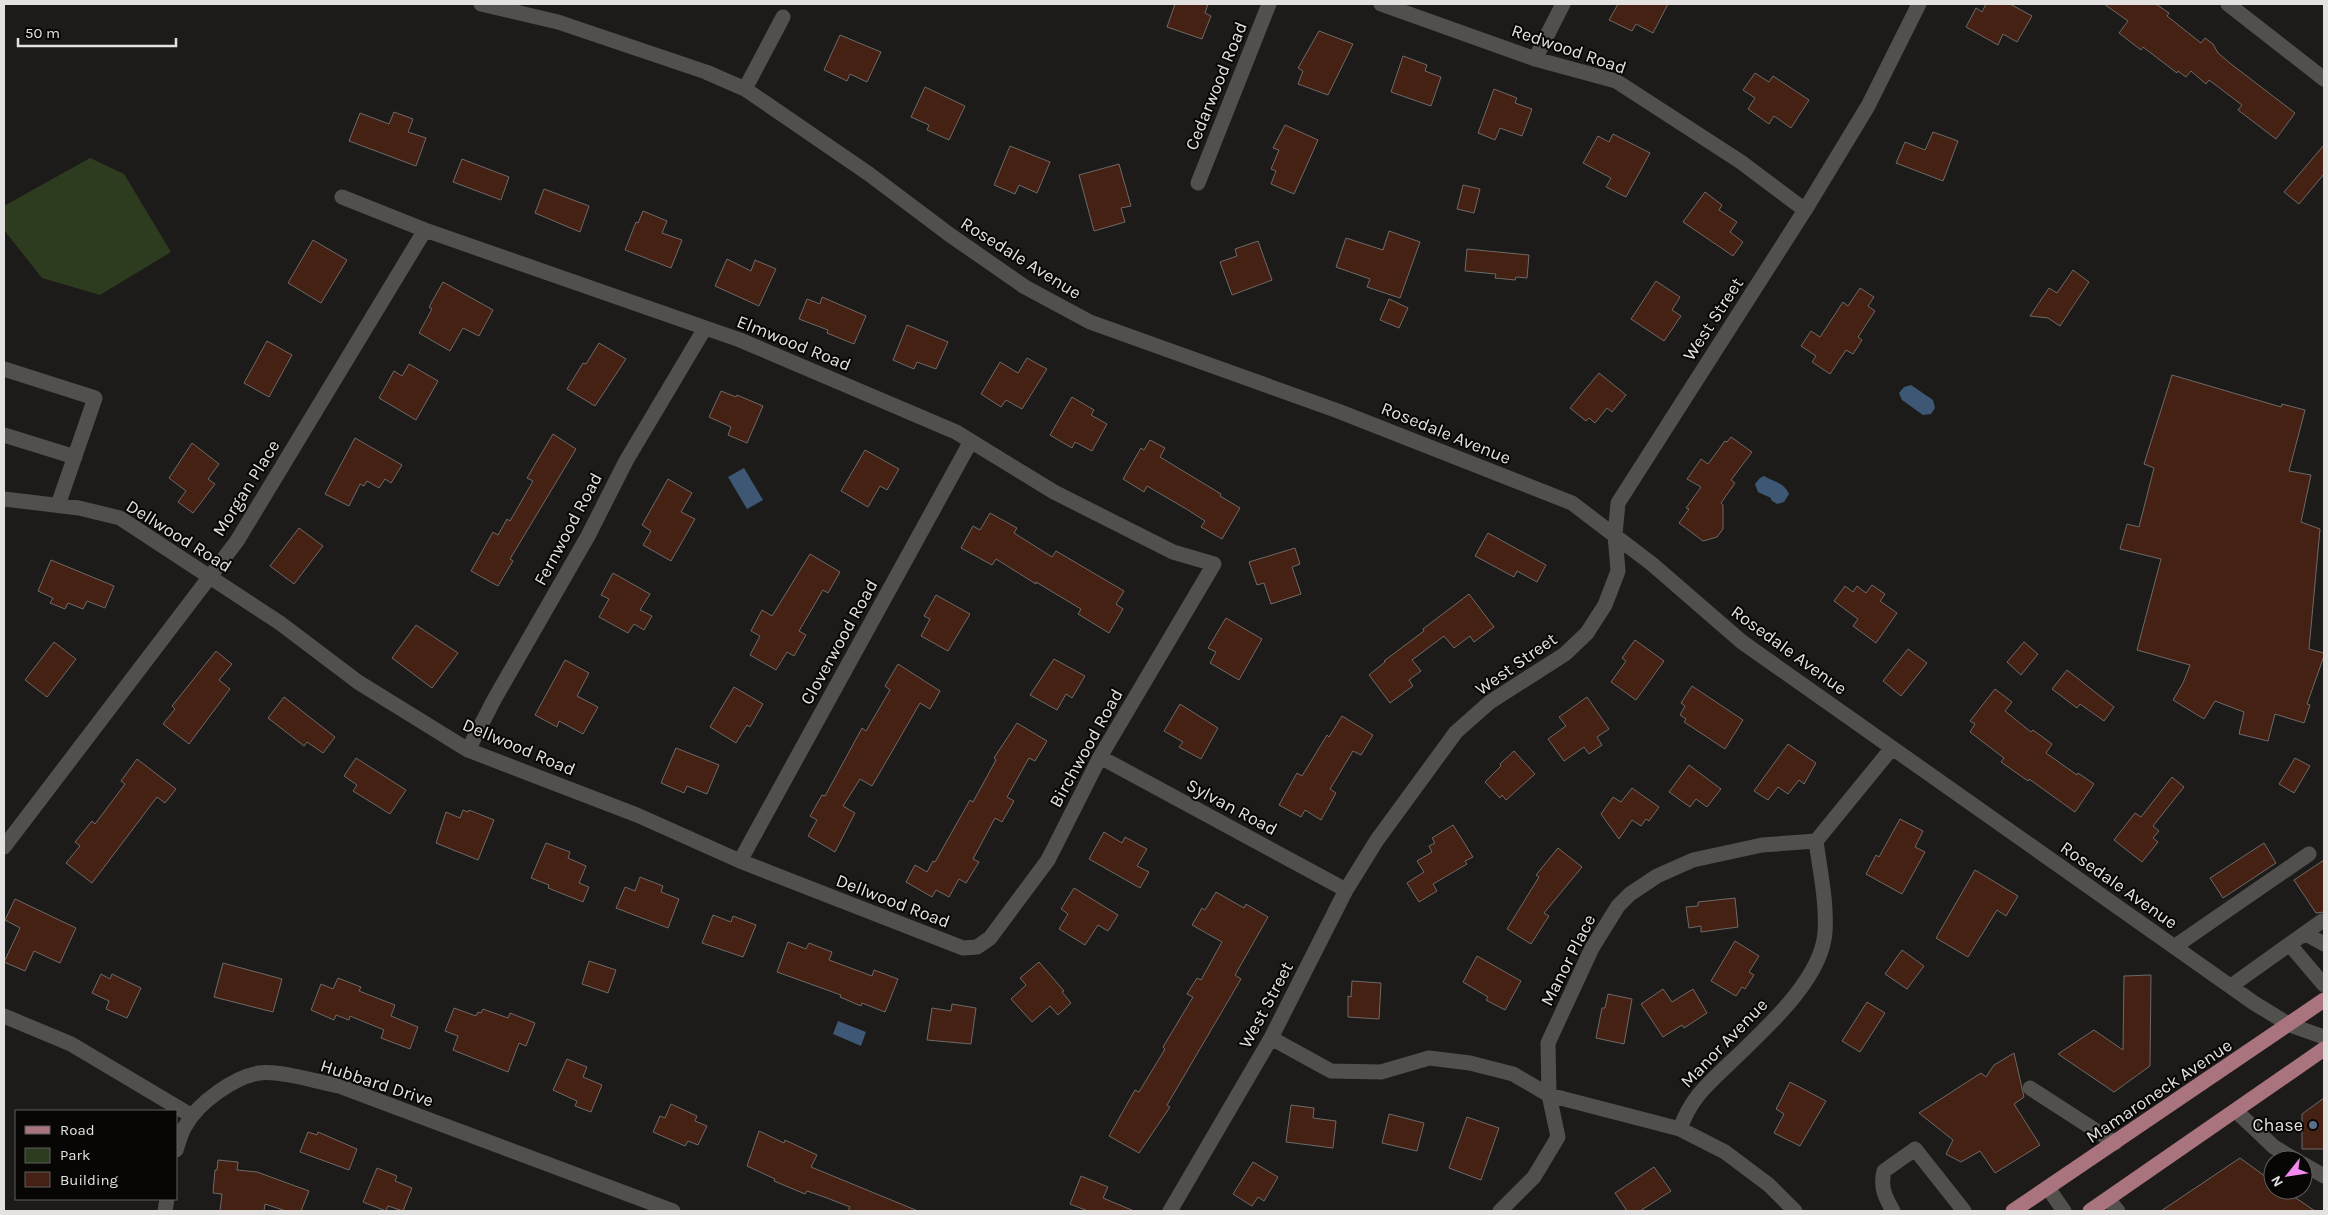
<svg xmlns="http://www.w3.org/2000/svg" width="2328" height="1215" viewBox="0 0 2328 1215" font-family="Karla,sans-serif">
<rect width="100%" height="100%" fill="#1d1b19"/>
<path fill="#2d3b1f" d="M90 158 124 174 171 252 100 295 42 278 4 230V206Z"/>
<path fill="#3d5775" d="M1911 385 1933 400 1935 408 1931 414 1923 415 1902 400 1899 393 1904 387Z
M744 468 763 500 747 509 728 477Z
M1764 476C1773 482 1784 482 1789 494L1784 502 1777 504 1771 500V498L1758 492 1755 484 1760 478Z
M838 1021 866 1032 861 1046 833 1034Z"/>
<path fill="#442113" stroke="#6d6968" d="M1175 4H1208L1205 13 1211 16 1202 39 1167 27Z
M1618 4H1668L1653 33 1636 24 1632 31 1609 20Z
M1986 4H2010L2032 16 2017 42 2003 34 1998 45 1966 27 1976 8 1982 12Z
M2104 4H2156L2169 13 2167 16 2201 43 2205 38 2213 44 2218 53 2231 64 2295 113 2276 139 2238 110 2242 105 2209 80 2206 84 2191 71 2186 77 2178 71 2177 73 2143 47 2141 50 2119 33 2128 21Z
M1319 31 1353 44 1328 95 1298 84 1303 71 1298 68Z
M840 35 881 52 867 82 850 74 847 81 824 70Z
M1403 56 1427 65 1425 71 1441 77 1431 106 1391 92Z
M1755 73 1769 82 1773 76 1809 100 1791 128 1774 116 1769 124 1748 109 1755 98 1743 90Z
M925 87 965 106 949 140 927 130 929 125 911 117Z
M1494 89 1517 98 1515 103 1532 109 1522 136 1500 128 1495 140 1478 133Z
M394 112 413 119 408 132 426 138 416 166 349 141 360 113 389 124Z
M1285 125 1318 140 1294 194 1271 184 1276 171 1271 169 1279 150 1273 148Z
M1933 132 1958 141 1943 181 1896 163 1905 142 1925 150Z
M1613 134 1650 153 1626 197 1606 187 1611 178 1583 163 1598 136 1609 142Z
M2324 145V174L2299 204 2284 192Z
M1010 146 1050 162 1037 193 1019 185 1015 194 994 185Z
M462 159 509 177 501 200 453 182Z
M1119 164 1131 206 1121 208 1125 222 1094 231 1079 175Z
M1463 185 1480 189 1474 213 1457 209Z
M544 189 589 206 580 232 535 213Z
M1705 192 1722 205 1719 210 1737 222 1730 232 1743 242 1733 256 1683 222Z
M643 211 667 221 662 233 682 240 671 268 625 250 636 222 638 223Z
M1389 231 1420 242 1400 298 1367 287 1370 279 1336 267 1346 238 1383 250Z
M313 240 347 260 321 303 288 283Z
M1258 241 1272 280 1232 295 1220 262 1237 256 1235 249Z
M1467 249 1529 255 1527 278 1516 277 1515 280 1495 278 1496 274 1465 271Z
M727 259 751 271 755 260 776 269 759 306 715 286Z
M2073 270 2089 282 2060 326 2048 318 2030 316 2049 288 2057 293Z
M1656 281 1680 297 1672 310 1681 316 1664 341 1631 319Z
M443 282 493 310 479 336 463 328 450 351 419 333 432 309 429 307Z
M1860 288 1874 297 1868 306 1875 311 1858 337 1862 340 1853 354 1846 350 1830 374 1812 362 1816 356 1801 346 1811 331 1820 337 1843 302 1848 306Z
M822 297 866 316 854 344 827 333 828 330 799 319 807 299 820 304Z
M1389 299 1408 308 1399 328 1380 320Z
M907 325 948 342 936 369 917 362 914 369 893 360Z
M267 341 292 355 269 397 244 383Z
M599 343 626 359 595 406 567 389 583 363 586 364Z
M1027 358 1047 369 1022 409 1006 400 1001 407 981 394 1000 362 1018 373Z
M409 364 438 381 416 420 379 398 394 371 402 376Z
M1599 373 1626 395 1612 412 1607 408 1595 423 1589 418 1586 421 1570 408Z
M2172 375 2281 407 2282 404 2305 410 2289 471 2311 475 2301 522 2320 529 2309 649 2324 653V656L2307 704 2310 705 2304 723 2275 714 2268 741 2239 734 2244 712 2215 701 2204 719 2173 700 2183 683 2190 665 2137 650 2161 559 2120 549 2127 524 2139 527 2154 468 2144 464Z
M721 391 736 397 737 395 763 406 747 443 728 435 731 427 709 417Z
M1072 397 1094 410 1091 415 1107 424 1092 451 1075 442 1072 448 1050 435Z
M553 434 576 449 510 559 513 561 498 586 471 571 493 532 498 535 507 519 510 521 533 481 527 478Z
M1731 437 1752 452 1731 480 1735 483 1721 503 1723 505V529L1717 537 1703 541 1679 523 1689 509 1686 508 1701 487 1687 479 1701 459 1708 464 1725 441 1727 442Z
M355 438 402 465 391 483 385 479 379 488 367 481 364 486 360 484 349 506 325 494Z
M1150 440 1165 448 1160 457 1221 494 1220 496 1240 508 1222 539 1201 527 1205 521 1188 510 1147 486 1144 492 1123 479 1141 448 1144 450Z
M192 443 219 464 208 479 215 484 193 513 178 502 186 491 169 478Z
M865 450 899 469 887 490 880 486 868 507 841 491Z
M668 479 692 493 681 512 695 519 671 561 643 545 651 531 642 525Z
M990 513 1017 528 1014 533 1052 557 1056 551 1124 591 1116 604 1123 609 1109 633 1078 614 1081 609 1036 582V584L996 559 992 565 961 548 973 526 980 530Z
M299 528 323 546 294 584 270 566Z
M1488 533 1546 565 1537 582 1517 571 1514 577 1475 556Z
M1295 548 1300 564 1292 567 1301 594 1271 604 1264 583 1257 585 1249 562Z
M810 554 840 572 828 593 823 590 799 631 806 635 794 656 787 652 776 670 750 655 760 636 751 631 762 610 772 616Z
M51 560 114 586 105 608 87 601 83 609 68 603 65 609 50 603 53 598 38 591Z
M613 573 650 594 640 610 652 616 644 630 634 624 628 633 599 617 609 599 601 595Z
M1872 585 1885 594 1880 601 1897 613 1876 643 1853 626 1858 619 1834 601 1845 586 1853 592 1857 586 1866 593Z
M1469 594 1494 627 1474 642 1470 636 1454 648 1444 636 1412 660 1421 671 1409 680 1413 686 1390 703 1369 675 1385 662 1384 661 1424 631 1423 629Z
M936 595 970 614 948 651 921 636 930 619 924 616Z
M1226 618 1262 639 1239 680 1210 663 1216 652 1208 648Z
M416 625 458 653 432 688 392 658Z
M1635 640 1664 661 1636 700 1611 682 1626 661 1622 658Z
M54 642 76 659 47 697 25 680Z
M2024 642 2038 654 2021 675 2007 662Z
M1908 649 1927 663 1901 696 1883 681Z
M216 651 232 664 219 680 230 689 189 744 163 724 175 709 172 706Z
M1054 659 1085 676 1072 698 1066 694 1057 710 1030 695Z
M565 660 589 673 577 696 598 707 583 734 559 721 557 727 535 715Z
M898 664 940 691 930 709 920 703 872 786 860 779 843 806 855 813 835 852 808 836 817 820 810 816 822 795 825 796 862 728 866 731 890 690 885 686Z
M2067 670 2114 707 2104 721 2080 704 2077 708 2052 689Z
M1692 686 1743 720 1725 749 1684 722 1686 719 1680 715 1685 706 1681 703Z
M734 687 763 704 750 727 747 725 736 743 710 727Z
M1995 689 2012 702 2005 711 2031 732 2033 730 2052 744 2046 753 2077 775 2078 773 2094 784 2075 812 2029 779 2028 781 2001 762 2004 758 1970 732 1975 724 1970 721Z
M284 697 335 737 323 753 307 742 304 746 268 718Z
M1587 697 1609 729 1597 737 1602 745 1589 754 1584 747 1564 761 1548 739 1566 726 1559 717Z
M1180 704 1218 728 1201 759 1179 747 1183 742 1164 731Z
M1342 716 1373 735 1361 755 1353 751 1330 789 1336 793 1321 820 1305 810 1301 817 1279 805 1297 773 1302 776 1327 735 1329 737Z
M1017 723 1047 741 1035 761 1029 758 1007 797 1014 801 1002 822 995 818 973 859 979 862 966 883 959 879 949 897 936 890 932 897 906 882 915 865 927 872 933 861 935 862 970 800 973 802 996 760 994 758Z
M1788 744 1816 763 1804 784 1799 780 1788 794 1778 787 1768 800 1754 791Z
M676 748 719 765 707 794 687 786 684 793 661 783Z
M1514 751 1535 774 1506 800 1502 795 1500 798 1485 782 1501 766 1500 764Z
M356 758 406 790 390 814 353 791 357 785 344 776Z
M2295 758 2310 766 2294 793 2279 784Z
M137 759 176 789 165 803 157 797 92 883 66 863 80 846 75 842 92 821 95 824 125 784 121 781Z
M1689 765 1721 789 1707 807 1696 799 1690 807 1669 792Z
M2172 777 2184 787 2153 826 2159 831 2153 838 2158 842 2142 862 2114 840 2135 813 2141 817Z
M1632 788 1659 807 1649 821 1646 819 1641 826 1632 820 1619 839 1601 814 1613 797 1621 802Z
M463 810 468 812 469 810 494 820 478 860 436 843 446 812 460 818Z
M1900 819 1923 831 1915 847 1925 852 1902 894 1866 874 1876 855 1879 857Z
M1453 825 1473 857 1465 861 1467 864 1433 884 1437 891 1419 902 1407 883 1424 872 1417 861 1432 852 1429 846 1435 843 1432 838Z
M1104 832 1122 843 1125 837 1147 849 1137 866 1149 872 1140 888 1089 859Z
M546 843 570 852 568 858 586 866 579 883 589 887 583 902 548 888 549 885 531 878Z
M2264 843 2276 863 2223 898 2210 878Z
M1558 848 1582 867 1544 913 1549 916 1531 944 1507 929 1539 877 1536 875Z
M2324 860V912L2316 913 2294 880Z
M1975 870 2018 896 2006 916 1997 910 1968 957 1936 938Z
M640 877 663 886 661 892 679 899 668 928 616 908 625 887 635 891Z
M1074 888 1118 915 1108 931 1098 925 1085 945 1059 929 1068 914 1061 909Z
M1216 892 1244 908 1246 904 1268 917 1235 975 1241 979 1167 1105 1170 1107 1139 1153 1109 1136 1135 1090 1139 1092 1165 1049 1163 1047 1193 997 1187 994 1197 978 1201 980 1222 942 1192 925 1202 908 1205 910Z
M1735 898 1738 927 1701 932V926L1689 928 1686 907 1698 906V902Z
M15 899 76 928 60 963 34 951 25 971 4 962 20 928 5 920Z
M713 915 731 922 733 916 756 925 743 957 702 943Z
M1735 941 1759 956 1749 972 1754 975 1745 989 1742 987 1736 996 1711 981Z
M788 942 806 949 809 943 832 952 829 960 872 976 874 970 898 979 885 1012 862 1003 861 1006 840 997 841 995 777 972Z
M1902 950 1924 966 1907 989 1885 974Z
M1477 956 1521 981 1505 1010 1486 1000 1488 997 1463 982Z
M589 961 616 970 608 993 582 984Z
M1039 962 1064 991 1062 992 1071 1003 1058 1015 1050 1006 1032 1022 1011 999 1026 985 1020 978Z
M223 963 282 979 273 1012 214 997Z
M101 974 110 979 112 974 141 988 127 1018 106 1009 109 1001 92 993Z
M2151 975 2150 1066 2114 1092 2058 1054 2094 1030 2123 1050 2124 976Z
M338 978 361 987 359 991 395 1005 391 1016 418 1027 410 1049 381 1038 384 1030 350 1016 349 1020 336 1015 334 1020 311 1010 321 984 333 989Z
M1352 981 1381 983 1379 1019 1348 1017V996L1351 997Z
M1663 989 1672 1002 1693 989 1707 1013 1684 1028 1682 1025 1663 1037 1641 1004Z
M1608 994 1632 999 1624 1044 1596 1038 1602 1008H1605Z
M1867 1002 1885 1013 1860 1052 1842 1041Z
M952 1004 976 1008 971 1044 927 1040 932 1008 951 1011Z
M454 1008 476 1016 478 1012 481 1013 483 1009 508 1018 510 1013 535 1023 526 1046 519 1043 508 1072 453 1050 458 1036 445 1031Z
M2014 1053 2024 1097 2014 1104 2040 1145 1995 1173 1980 1151 1961 1162 1946 1154 1953 1140 1919 1113 1981 1073 1986 1077 1994 1065Z
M567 1059 587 1067 583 1077 602 1085 591 1112 575 1106 577 1101 553 1090Z
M1790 1082 1826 1101 1800 1146 1774 1133 1784 1114 1776 1109Z
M2324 1098V1149H2302V1114Z
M671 1104 697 1116 695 1121 707 1126 698 1145 688 1141 685 1146 653 1132 660 1116 665 1118Z
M1291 1105 1314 1108 1313 1118 1336 1121 1333 1148 1286 1142Z
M1389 1114 1424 1123 1417 1151 1382 1143Z
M1467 1117 1499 1128 1481 1180 1449 1168Z
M759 1131 784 1143 785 1140 817 1155 811 1167 918 1211H848L850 1207 827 1198 807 1191 805 1194 774 1181 775 1179 747 1166Z
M308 1132 317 1135 318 1132 357 1149 349 1170 300 1152Z
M2240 1158 2273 1182V1190H2284L2315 1211H2161Z
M218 1160 238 1162 237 1170 257 1172 309 1191 301 1211H286L265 1204 264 1211H220L222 1194 213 1193 215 1170H217Z
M1253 1162 1278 1177 1264 1201 1258 1197 1252 1206 1233 1194Z
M1654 1167 1671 1191 1640 1211H1627L1615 1193Z
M377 1168 397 1176 395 1181 412 1188 403 1211 388 1206 386 1211 363 1202Z
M1081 1176 1108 1187 1103 1198 1134 1211H1088L1070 1204Z"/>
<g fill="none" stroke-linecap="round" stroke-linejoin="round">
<path stroke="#52504d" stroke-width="15" d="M481 4 558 22 706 72 745 89 869 174 950 235 1025 287 1090 322 1338 411 1572 503 1652 564 1742 642 2254 1003 2290 1025 2324 1037
M1381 4 1535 59 1616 81 1741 162 1805 210
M2228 4 2324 79
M1535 59 1563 4
M745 89 783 17
M1198 183 1269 4
M4 369 95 398 58 505
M4 435 75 457
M4 499 79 508 120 518 280 623 358 682 468 750 637 815 740 861 963 948 977 947 990 938 1048 860 1100 757 1214 564 1173 552 1054 492 956 432 740 340 425 230 342 197
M468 750 495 698 588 536 626 461 705 328
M1100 757 1346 890
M4 847 237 541 425 230
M740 861 971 441
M2306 934 2324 944
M2290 945 2324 985
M2174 947 2309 854
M2231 986 2322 921
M4 1016 71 1044 192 1116
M1271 1038 1331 1071 1381 1072 1429 1058 1470 1063 1513 1074 1549 1095 1680 1129 1725 1152 1769 1185 1795 1211
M2030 1088 2115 1143
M2236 1111 2274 1147 2296 1160
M1680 1129C1691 1097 1709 1083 1733 1060 1765 1029 1822 979 1825 932 1827 902 1820 871 1816 841L1892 748
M176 1150C179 1142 181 1132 186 1125 198 1103 234 1077 259 1073 279 1070 318 1082 339 1086L673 1211
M2303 1164 2324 1176
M2048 1188 2064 1211
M2108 1199 2118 1211
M165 1211 167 1199
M1170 1211 1271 1038 1346 890 1377 840 1456 732 1490 702 1565 654 1587 633 1605 605 1618 571 1615 535 1618 503 1805 210 1868 106 1919 4
M1500 1211 1534 1177 1558 1137 1549 1095 1548 1043 1592 948 1618 906 1630 894 1657 876 1693 860 1762 845 1816 841
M1893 1211C1885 1197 1880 1187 1884 1171L1915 1149 1964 1211"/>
<path stroke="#a9747e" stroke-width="15" d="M2013 1211 2324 1000
M2090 1211 2324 1049"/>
</g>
<circle fill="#5c6f8a" stroke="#070605" stroke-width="2" cx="2313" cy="1125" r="5"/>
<g text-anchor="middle" stroke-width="4" stroke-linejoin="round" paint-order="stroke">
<g font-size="18" fill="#e3e2e0" stroke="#070605">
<text transform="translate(1569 49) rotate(19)" y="6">Redwood Road</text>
<text transform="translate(1216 86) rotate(-68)" y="6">Cedarwood Road</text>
<text transform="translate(1021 258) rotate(32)" y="6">Rosedale Avenue</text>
<text transform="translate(1713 319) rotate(-57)" y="6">West Street</text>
<text transform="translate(794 343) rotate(22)" y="6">Elmwood Road</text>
<text transform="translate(1446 433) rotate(22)" y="6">Rosedale Avenue</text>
<text transform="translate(246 488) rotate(-58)" y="6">Morgan Place</text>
<text transform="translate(568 529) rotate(-62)" y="6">Fernwood Road</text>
<text transform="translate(179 536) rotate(32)" y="6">Dellwood Road</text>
<text transform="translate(839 642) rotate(-61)" y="6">Cloverwood Road</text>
<text transform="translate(1789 650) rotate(36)" y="6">Rosedale Avenue</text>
<text transform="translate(1516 664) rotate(-35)" y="6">West Street</text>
<text transform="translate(519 747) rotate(23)" y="6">Dellwood Road</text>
<text transform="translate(1086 748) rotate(-61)" y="6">Birchwood Road</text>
<text transform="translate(1232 807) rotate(28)" y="6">Sylvan Road</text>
<text transform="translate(2119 885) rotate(35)" y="6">Rosedale Avenue</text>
<text transform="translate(893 901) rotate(21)" y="6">Dellwood Road</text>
<text transform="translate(1568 960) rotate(-63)" y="6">Manor Place</text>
<text transform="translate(1266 1005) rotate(-62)" y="6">West Street</text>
<text transform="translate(1724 1043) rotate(-46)" y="6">Manor Avenue</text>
<text transform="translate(377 1083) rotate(18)" y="6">Hubbard Drive</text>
<text transform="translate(2159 1091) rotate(-34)" y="6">Mamaroneck Avenue</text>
</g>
<g font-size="18" fill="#e3e2e0" stroke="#070605" text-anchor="end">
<text x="2303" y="1131">Chase</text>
</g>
</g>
<rect width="2328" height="1215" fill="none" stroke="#e3e2e0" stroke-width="10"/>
<rect x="15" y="1110" width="162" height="90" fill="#070605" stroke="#5f5e5d"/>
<rect x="25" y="1126" width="25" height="8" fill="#a9747e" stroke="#5f5e5d"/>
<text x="60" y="1135" font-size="15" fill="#e3e2e0">Road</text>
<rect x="25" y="1148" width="25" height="15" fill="#2d3b1f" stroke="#5f5e5d"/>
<text x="60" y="1160" font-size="15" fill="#e3e2e0">Park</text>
<rect x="25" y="1172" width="25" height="15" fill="#442113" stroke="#5f5e5d"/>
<text x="60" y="1185" font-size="15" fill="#e3e2e0">Building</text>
<g transform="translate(2288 1175) rotate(240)"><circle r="24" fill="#070605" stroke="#5f5e5d"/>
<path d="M0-4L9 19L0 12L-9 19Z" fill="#f489f0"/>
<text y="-8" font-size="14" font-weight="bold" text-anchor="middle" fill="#e3e2e0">N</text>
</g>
<path d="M18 38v8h158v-8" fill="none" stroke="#e3e2e0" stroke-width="2.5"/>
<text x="25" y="38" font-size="15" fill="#e3e2e0" stroke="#070605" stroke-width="4" paint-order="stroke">50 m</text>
</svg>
